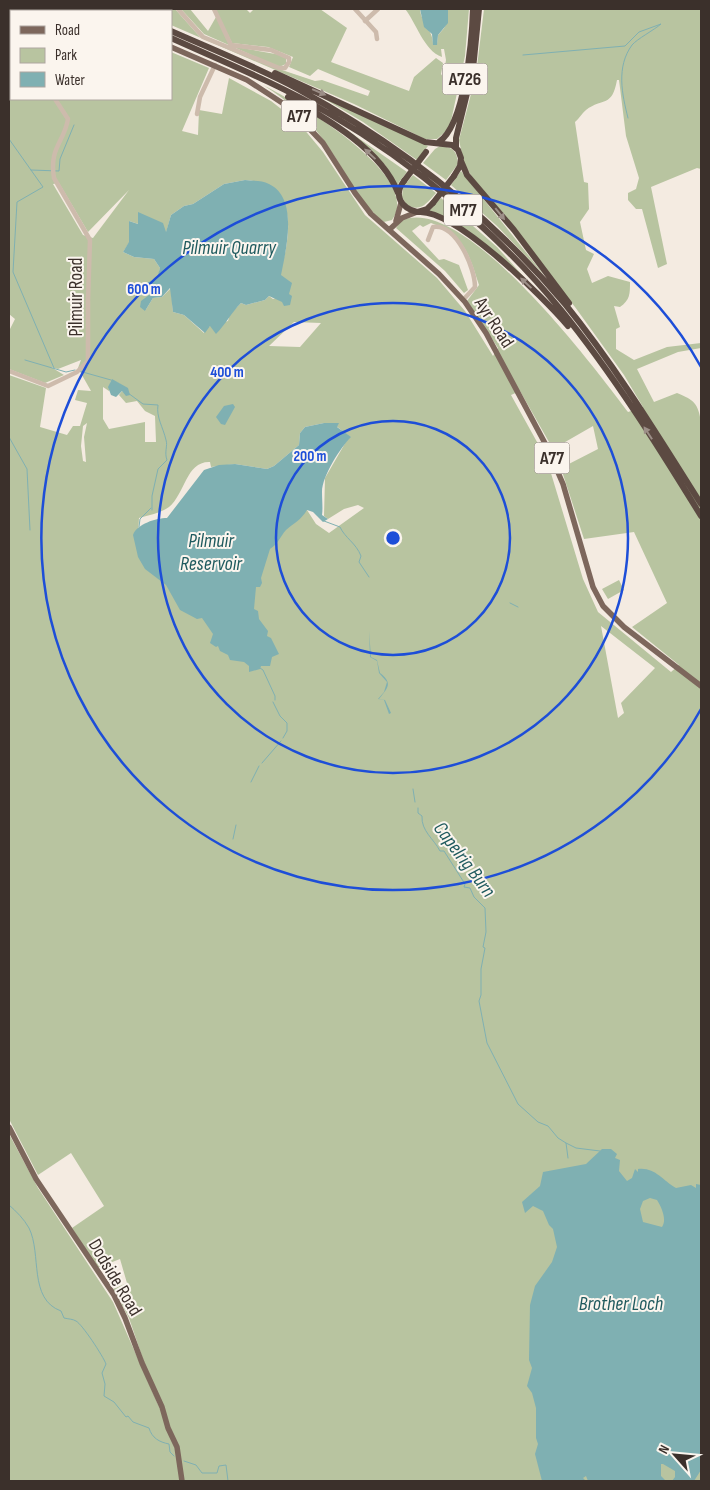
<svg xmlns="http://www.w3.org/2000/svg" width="710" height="1490" viewBox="0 0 710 1490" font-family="'Sofia Sans Condensed',sans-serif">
<rect width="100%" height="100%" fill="#f4ebe1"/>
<path fill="#b8c4a0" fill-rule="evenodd" d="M9 9H94L99 11H11V16H9Z
M135 9H175L200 37 279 69 315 81 322 80 368 96 370 91 318 69 310 76 289 67 293 57 268 47 232 43 215 9H246L250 13 254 9H320L347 28 331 62 409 91 414 77 436 58 443 63 441 74 443 77 446 60 444 49H441L442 57C424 51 416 22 405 9H420C421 23 433 30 433 44H437L438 35C448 25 447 23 448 9H469L465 56 451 121 447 130 437 139H425L354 104 171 25V11H141Z
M181 9H190L208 31 216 17 231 46 281 55 286 58V64L279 67 204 34Z
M484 9H701V169L697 168 651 187 667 264 658 268 642 209H636L628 200V193L636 189 639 178 626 136 619 80H617C612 108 603 97 586 110 582 113 579 119 575 122L584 182 588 183 589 209 580 222 586 250 594 254 587 269 592 283 608 276 630 282C630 294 630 300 620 307L614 306 620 327 616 329V349L634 360 667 347 701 343V348L678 352 637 369 654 402 677 393C694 400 698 403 701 422V1481H9V1134L38 1188 113 1302 160 1409 129 1318 113 1289 127 1283 120 1259 97 1268 72 1228 104 1206 71 1153 38 1175 9 1119V375L46 388 40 427 67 435 73 426H80L87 403 75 400 78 390 91 391 78 368 81 360 58 369 51 367 64 375 45 383 9 369 10 329 15 319 9 314V25L11 27V99H171V52L209 68 182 131 198 135 199 110 222 114 229 78 271 101 298 122 323 152 365 215 437 278 465 311 493 356 498 348 467 301 479 285C469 255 465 235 431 223L423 227 420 225 412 231 439 260 444 259 459 265 468 290 464 293 445 271 396 228 401 221C462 191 595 368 628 412L643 407 624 375 575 307 474 180 464 164 459 140 476 75ZM245 180C287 183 292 213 286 248 285 256 280 268 281 276 282 281 286 288 289 294L273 299 269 296 265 300 246 305 241 303 230 314 228 321 207 327 204 333 184 315 173 312 171 288 162 297 153 298 145 311 153 292 139 296 146 283 158 278 160 268 154 259 134 257 123 252 129 243V221L166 233 171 215 184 206 193 204 224 184ZM59 183 88 232 129 190 93 238 83 235 53 184ZM294 322 321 323 300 347 269 346ZM111 381C122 383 123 386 129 395L122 391 119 395 126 403 137 401 145 411 155 416 156 442H145V422L109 429 103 419V387L109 391ZM520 391 553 449 593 426 598 449 561 468 584 539 634 532 667 603 632 627 679 665 671 672 598 612 583 579 547 460 511 395ZM87 423 84 437 86 462 83 461 81 446 83 426ZM324 423C335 424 344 429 347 440L325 478 324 516 328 519 344 509 358 505 364 508 329 533 316 524 307 510 138 535 139 518C149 515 161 513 169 507 185 494 186 461 210 462L211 467 235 464 267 469 274 466 299 445 300 433 305 427ZM601 626 655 668 621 703 624 713 618 718Z
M263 85C293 100 425 176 392 220L384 222C359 203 347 174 329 148 313 123 289 101 263 85Z
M313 92 428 146 417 160 363 122Z
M344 128 407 172 397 185 385 165Z
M440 146C453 147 457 151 458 164L446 180 423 163 435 149Z
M461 171 545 276 497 226 451 185Z
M413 175 436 193C426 204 421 212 407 205L402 197 403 187Z
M441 198 497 247 532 286 505 260 429 211Z
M619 580 624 590 608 599 602 589Z"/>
<path fill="#7fb0b2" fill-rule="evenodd" d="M420 9H448V23L438 35 437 45H433L432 34 424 27Z
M245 180C253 181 262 180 269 184 299 198 286 250 281 275L292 283 289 294 292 296 290 305 284 306 282 302 269 296 265 300 246 305 241 303C231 313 226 324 216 334L210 326 205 333 184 315 173 312 170 288 162 297 153 298 145 311 140 307 141 301 153 292 139 296 137 293 145 289 146 283 157 278 160 268 154 259 134 257 123 252 129 242V221L138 224V212L163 223 166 232 171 215 184 206 193 204 224 184Z
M112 379 128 388 130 395 126 396 122 391 116 397 111 395 108 387Z
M233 404 235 407 225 425 221 424 216 417 224 406Z
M324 423H339L337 427 351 437C341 447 322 476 322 492 322 499 323 509 322 515L328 519 323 522 313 512 307 510C301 520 294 523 286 530 280 537 278 544 270 549L261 578 262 583 260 587H256L254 609 258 611 259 619 268 631 267 636 271 638 279 654 272 657 270 666H261L260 669 249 672V666L244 662 230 660 228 655 220 651 218 646 216 647 210 643 213 634 202 618 197 619 180 610 166 585 145 569 138 557 133 535C137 524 156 518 167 518L204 470 219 465 235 464 267 469 274 466 299 445 300 433 305 427Z
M369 631 371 657 377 660 380 673C393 683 388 688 379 699L385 700 391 713 389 714 384 700 378 699 384 692 387 682 379 673 377 661 370 657Z
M602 1149H611L617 1154 615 1158 620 1160 619 1171 627 1181 632 1178 635 1169 638 1172V1169C655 1167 662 1180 676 1188L691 1185 696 1188V1184L701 1185V1470L694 1481H672L675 1477V1471L663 1464H661V1476L665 1480 671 1481H588L586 1476 583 1478 586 1481H542L535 1454 538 1444 536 1438V1408L532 1393 527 1386 532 1368 529 1360 530 1305 535 1286 552 1262 557 1247 553 1229 549 1225 543 1211 533 1206 525 1213 522 1202 540 1186 543 1172 586 1164ZM650 1198 657 1200C662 1208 667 1220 662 1227L643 1222 640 1209 643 1201Z"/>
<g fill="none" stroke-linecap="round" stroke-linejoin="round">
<path stroke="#7fb0b2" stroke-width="1" d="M523 55 625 46 639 32 661 24C654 30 637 39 632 45 616 67 622 94 628 118
M9 139 43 187 17 202 13 272 54 368
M31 170 59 171 60 159 74 125
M25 360 66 372 75 370
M79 371 111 380
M128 393 143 404 158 405C156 417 163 427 166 440 168 446 164 452 167 460L158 469 152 496V510
M9 437 27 469 30 530
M324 521 340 527C345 538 356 543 361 556L359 562 369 577
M139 527 140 519 151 508
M510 603 518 607
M260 668 263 670 275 696V700
M273 702 280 716 287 723V731L283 738
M262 763 281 741
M251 782 259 766
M413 789 415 802
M418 808V813L422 816C421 831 434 839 440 851H444L465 884 464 887 470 888 474 897 485 908 486 932 483 947 485 948 481 969V995L479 1001 487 1043 518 1104 538 1122 548 1126 558 1138 566 1143 568 1158
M233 839 236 825
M566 1143 576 1148 600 1151
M9 1205C16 1211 24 1219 29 1228 42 1254 28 1299 61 1311L64 1318C68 1319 73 1319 76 1321 82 1324 103 1356 106 1364L102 1373 105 1384 104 1396 114 1402 126 1417 128 1416 133 1422 149 1428C152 1438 159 1442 169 1444L170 1452 174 1456
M184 1461 196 1465 202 1473H217L219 1466 226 1465 228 1481"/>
<path stroke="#cdbbac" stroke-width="4.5" d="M178 9 203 37 279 68H285L289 62V58L271 50 231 45 214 9
M355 9 376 32 377 39
M365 21 378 9
M197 114 200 97 215 65
M428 240 433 227C456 223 475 268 475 287L463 300
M9 371 48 386 77 372 88 361V301L90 240 54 178C49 147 64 143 68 119L55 99"/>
<path stroke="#7d675c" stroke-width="5.5" d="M9 19H11
M171 47 247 80 290 108 323 143 355 193 371 214 439 274 465 302 486 333 547 447 563 484 593 587 603 606 624 627 701 686
M396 221 401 203
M389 230 402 218 417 212
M9 1127 36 1179 114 1295 125 1318 142 1363 162 1407 168 1428 177 1447 182 1481"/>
<path stroke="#5c4a42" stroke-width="6" d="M104 9 110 11
M121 9 127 11
M171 31C214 50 257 67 298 89 399 144 491 216 565 304 616 367 658 436 701 504
M171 38C224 62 278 84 328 113 415 164 497 232 561 310 613 374 658 446 701 516
M275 73 425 142 452 145 458 150 461 158 460 166 454 176
M288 97C326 118 382 150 398 193
M439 142C465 124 472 40 473 9
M456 148V138L473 69 479 9
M461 161 467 175 514 230 569 303
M404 181C393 195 401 208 417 212L427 209 433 203
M419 212C456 210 543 297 568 326"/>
<path stroke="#5c4a42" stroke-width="6" d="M404 181 426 152
M433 203 454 176"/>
</g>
<defs><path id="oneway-solid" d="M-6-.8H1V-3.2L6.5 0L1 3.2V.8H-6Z" transform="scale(1.25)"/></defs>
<g fill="#9c8e87">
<use href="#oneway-solid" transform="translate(319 92) rotate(23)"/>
<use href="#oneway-solid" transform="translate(370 154) rotate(-137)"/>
<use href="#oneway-solid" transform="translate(500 214) rotate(51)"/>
<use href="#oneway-solid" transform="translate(526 283) rotate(-137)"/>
<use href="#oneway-solid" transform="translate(648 433) rotate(-123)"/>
</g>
<g fill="none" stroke="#1d4ed8" stroke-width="2.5">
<circle cx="393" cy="538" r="117"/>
<circle cx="393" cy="538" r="235"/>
<path d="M701 709A352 352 0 1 1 701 367"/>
</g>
<g text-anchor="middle" stroke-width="4" stroke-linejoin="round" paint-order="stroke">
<g fill="#fbf5ee" stroke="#756b66" stroke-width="1">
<rect x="442.5" y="63.5" width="45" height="31" rx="4"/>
<rect x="281.5" y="100.5" width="35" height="31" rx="4"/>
<rect x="444" y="194.5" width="38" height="31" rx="4"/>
<rect x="534.5" y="442.5" width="35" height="31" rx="4"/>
</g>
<g font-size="18" font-weight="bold" fill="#3b302b">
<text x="465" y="85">A726</text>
<text x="299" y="122">A77</text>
<text x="463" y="216">M77</text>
<text x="552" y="464">A77</text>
</g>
<g font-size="19" fill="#3b302b" stroke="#fbf5ee">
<text transform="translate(75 297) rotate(-90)" y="7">Pilmuir Road</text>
<text transform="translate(495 322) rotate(57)" y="7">Ayr Road</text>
<text transform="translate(116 1277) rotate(59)" y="7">Dodside Road</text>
</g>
<g font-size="20" font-style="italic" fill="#1f5a5e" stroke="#fbf5ee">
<text x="229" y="254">Pilmuir Quarry</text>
<text x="211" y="547">Pilmuir<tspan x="211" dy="23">Reservoir</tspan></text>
<text transform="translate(465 859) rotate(53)" y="7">Capelrig Burn</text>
<text x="621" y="1310">Brother Loch</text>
</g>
</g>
<circle cx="393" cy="538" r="8" fill="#1d4ed8" stroke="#fbf5ee" stroke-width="2.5"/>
<g font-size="15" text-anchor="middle" font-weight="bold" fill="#1d4ed8" stroke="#fbf5ee" stroke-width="4" stroke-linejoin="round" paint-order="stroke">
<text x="144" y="294">600 m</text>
<text x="227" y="377">400 m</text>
<text x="310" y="461">200 m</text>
</g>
<rect width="710" height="1490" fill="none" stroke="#3b302b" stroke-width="20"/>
<rect x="10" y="10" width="162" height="90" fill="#fbf5ee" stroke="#aea6a0"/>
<rect x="20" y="26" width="25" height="8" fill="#7d675c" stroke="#aea6a0"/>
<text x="55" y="35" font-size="15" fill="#3b302b">Road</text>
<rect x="20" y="48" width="25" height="15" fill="#b8c4a0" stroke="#aea6a0"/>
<text x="55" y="60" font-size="15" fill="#3b302b">Park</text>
<rect x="20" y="72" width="25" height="15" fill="#7fb0b2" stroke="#aea6a0"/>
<text x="55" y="85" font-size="15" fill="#3b302b">Water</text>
<g transform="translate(675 1455) rotate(297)" stroke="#fbf5ee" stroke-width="4" paint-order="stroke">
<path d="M0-4L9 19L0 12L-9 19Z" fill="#3b302b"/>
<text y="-8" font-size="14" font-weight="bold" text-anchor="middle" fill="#3b302b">N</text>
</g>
</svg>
